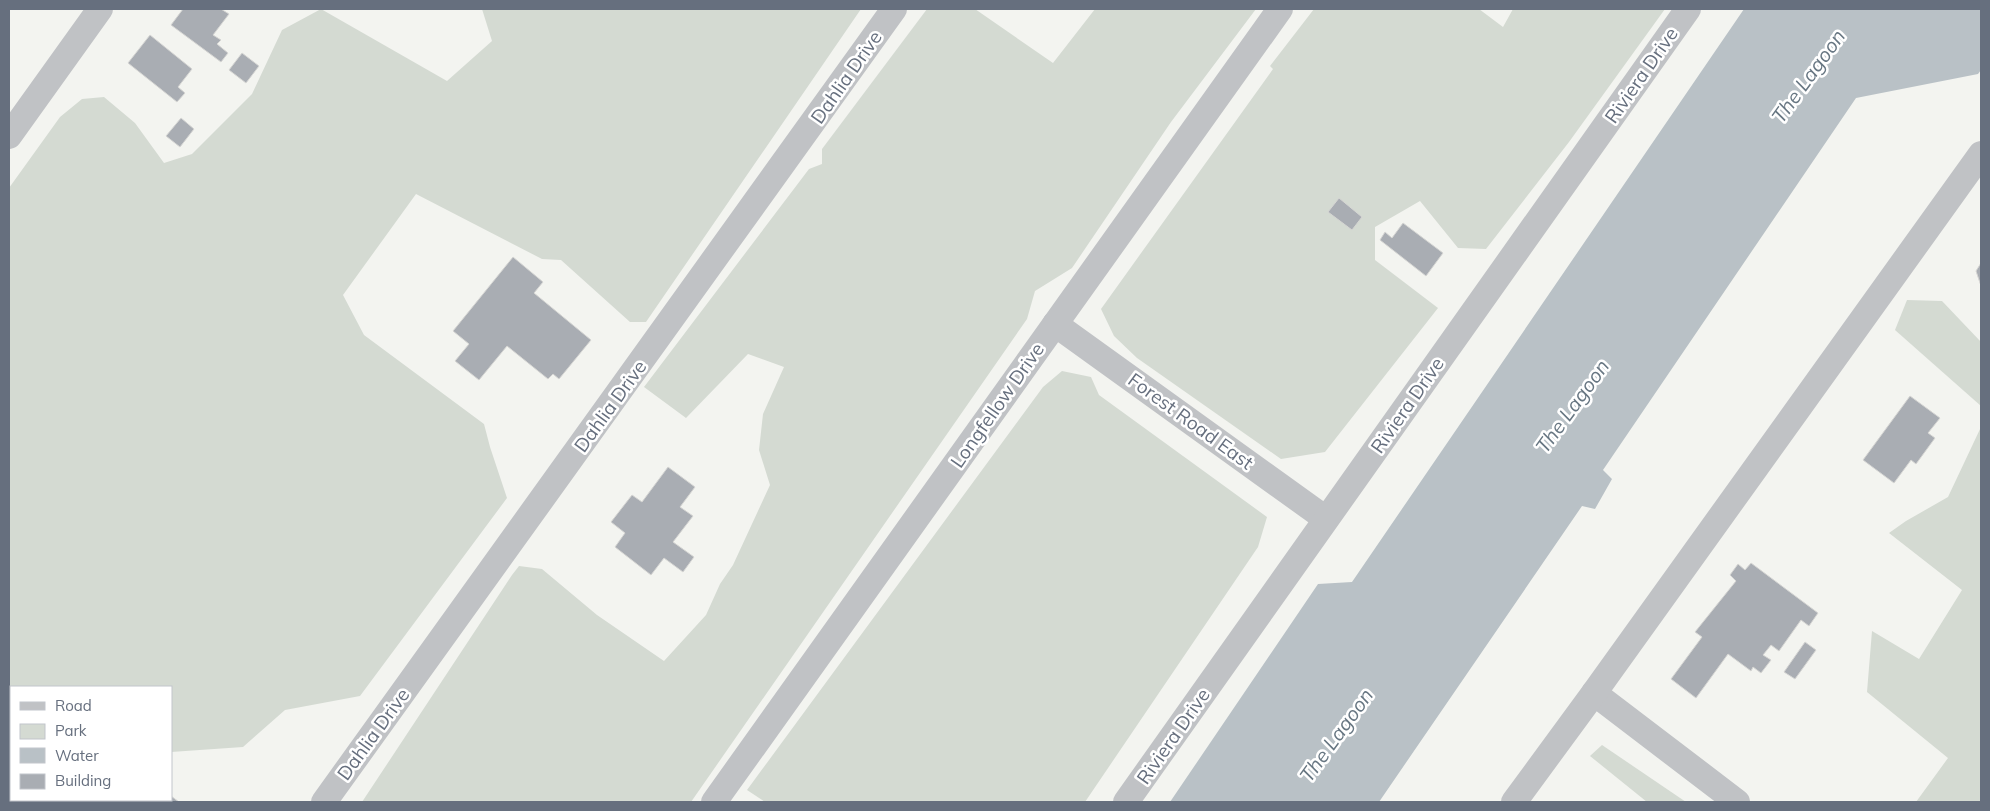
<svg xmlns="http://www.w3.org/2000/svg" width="1990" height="811" viewBox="0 0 1990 811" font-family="Mulish,sans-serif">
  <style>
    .green { fill: #d4dad2 }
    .water { fill: #b9c1c6 }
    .building { fill: #a9adb3; stroke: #d5d5d3 }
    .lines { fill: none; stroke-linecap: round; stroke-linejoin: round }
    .minor { stroke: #c0c2c5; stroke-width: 26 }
    .labels { text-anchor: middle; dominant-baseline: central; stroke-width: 5; stroke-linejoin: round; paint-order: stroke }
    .street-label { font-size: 19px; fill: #666f7e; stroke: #fff }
    .water-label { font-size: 20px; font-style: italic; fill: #677682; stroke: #fff }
  </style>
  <rect width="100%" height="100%" fill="#f3f4f0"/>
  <g class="green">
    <path d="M321,9L447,81L492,41L482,9H861L646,322H630L561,260L542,259L416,194L343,295L364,335L484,424L490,447L507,498L360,696L285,710L243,747L171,752V687H11V800H67L64,802H9V188L60,117L82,99L104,97L135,123L164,163L192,154L252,94L282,30Z"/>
    <path d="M927,9H975L1053,63L1095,9H1256L1171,122L1072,268L1035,291L1027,319L691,802H362L512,575L519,566L542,569L597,615L664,661L706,615L720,584L733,565L770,485L759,450L763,414L784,367L748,354L686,418L644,387L809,169L822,164V149Z"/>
    <path d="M1314,9H1479L1503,27L1513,9H1665L1569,142L1486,249L1458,248L1420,201L1375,227V260L1438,308L1325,452L1281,459L1137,358L1114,336L1101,309L1273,69L1270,66Z"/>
    <path d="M1907,300L1942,301L1981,342V406L1895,330Z"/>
    <path d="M1062,371L1091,377L1099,395L1267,517L1258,547L1085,802H765L747,790L1043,387Z"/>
    <path d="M1981,427V802H1916L1948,758L1867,692L1872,631L1919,659L1962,590L1889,533L1906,521L1948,497Z"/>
    <path d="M1602,745L1686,802H1647L1590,756Z"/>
  </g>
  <path class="water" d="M1744,9H1981V70L1978,74L1856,98L1603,470L1612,479L1595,509L1582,506L1379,802H1170L1318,584L1352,582Z"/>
  <g class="building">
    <path d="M183,9H221L229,14L213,35L221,40L217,44L228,53L221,62L171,25Z"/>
    <path d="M150,35L192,69L178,87L185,93L177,102L128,63Z"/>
    <path d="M242,53L259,66L246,83L229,70Z"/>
    <path d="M181,118L194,129L180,147L166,136Z"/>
    <path d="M1339,198L1362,217L1352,230L1328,212Z"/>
    <path d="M1403,223L1443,253L1426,276L1380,240L1385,232L1392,238Z"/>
    <path d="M513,257L543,282L534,293L591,340L559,379L553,374L548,379L507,346L479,380L455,361L469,344L453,331Z"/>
    <path d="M1981,263V286L1976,271Z"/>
    <path d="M1910,396L1940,418L1928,433L1935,438L1916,464L1911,460L1894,483L1863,460Z"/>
    <path d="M668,467L695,487L680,507L693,516L673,542L694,557L683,572L664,558L651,575L615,547L625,533L611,522L632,495L642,502Z"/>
    <path d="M1751,563L1818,613L1809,626L1801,620L1779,651L1771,645L1763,655L1771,660L1761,673L1753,667L1751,671L1728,654L1696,698L1671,679L1702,637L1695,632L1736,581L1730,575L1738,564L1745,570Z"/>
    <path d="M1805,642L1816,650L1795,679L1784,672Z"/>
    <path d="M171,796L179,802H147L149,800H171Z"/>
  </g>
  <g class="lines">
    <g class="minor">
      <path d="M9,136L100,9"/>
      <path d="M1055,324L1326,519"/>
      <path d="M1594,693L1737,802"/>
      <path d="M324,802L894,9"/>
      <path d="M714,802L1280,9"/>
      <path d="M1126,802L1688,9"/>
      <path d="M1514,802L1594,693L1981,154"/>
    </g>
  </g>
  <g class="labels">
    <g class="street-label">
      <text transform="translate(1641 75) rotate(-55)">Riviera Drive</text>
      <text transform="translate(846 77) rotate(-55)">Dahlia Drive</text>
      <text transform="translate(997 405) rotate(-55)">Longfellow Drive</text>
      <text transform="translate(1407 405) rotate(-55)">Riviera Drive</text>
      <text transform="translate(610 406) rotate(-54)">Dahlia Drive</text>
      <text transform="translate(1191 421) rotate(36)">Forest Road East</text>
      <text transform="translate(373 734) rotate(-54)">Dahlia Drive</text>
      <text transform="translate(1173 736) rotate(-55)">Riviera Drive</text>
    </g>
    <g class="water-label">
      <text transform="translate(1808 76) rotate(-54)">The Lagoon</text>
      <text transform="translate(1572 406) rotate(-54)">The Lagoon</text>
      <text transform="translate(1336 735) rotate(-54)">The Lagoon</text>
    </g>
  </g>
  <rect width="1990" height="811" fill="none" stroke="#666f7e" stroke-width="20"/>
  <rect x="10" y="686" width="162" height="115" fill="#ffffff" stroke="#c2c5cb"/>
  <rect x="20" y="702" width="25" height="8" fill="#c0c2c5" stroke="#c2c5cb"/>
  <text x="55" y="711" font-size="15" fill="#666f7e">Road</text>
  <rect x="20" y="724" width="25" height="15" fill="#d4dad2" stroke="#c2c5cb"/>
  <text x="55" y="736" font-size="15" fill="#666f7e">Park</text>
  <rect x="20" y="748" width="25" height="15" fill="#b9c1c6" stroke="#c2c5cb"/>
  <text x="55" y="761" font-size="15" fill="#666f7e">Water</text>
  <rect x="20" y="774" width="25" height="15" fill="#a9adb3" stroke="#c2c5cb"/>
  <text x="55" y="786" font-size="15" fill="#666f7e">Building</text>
</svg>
